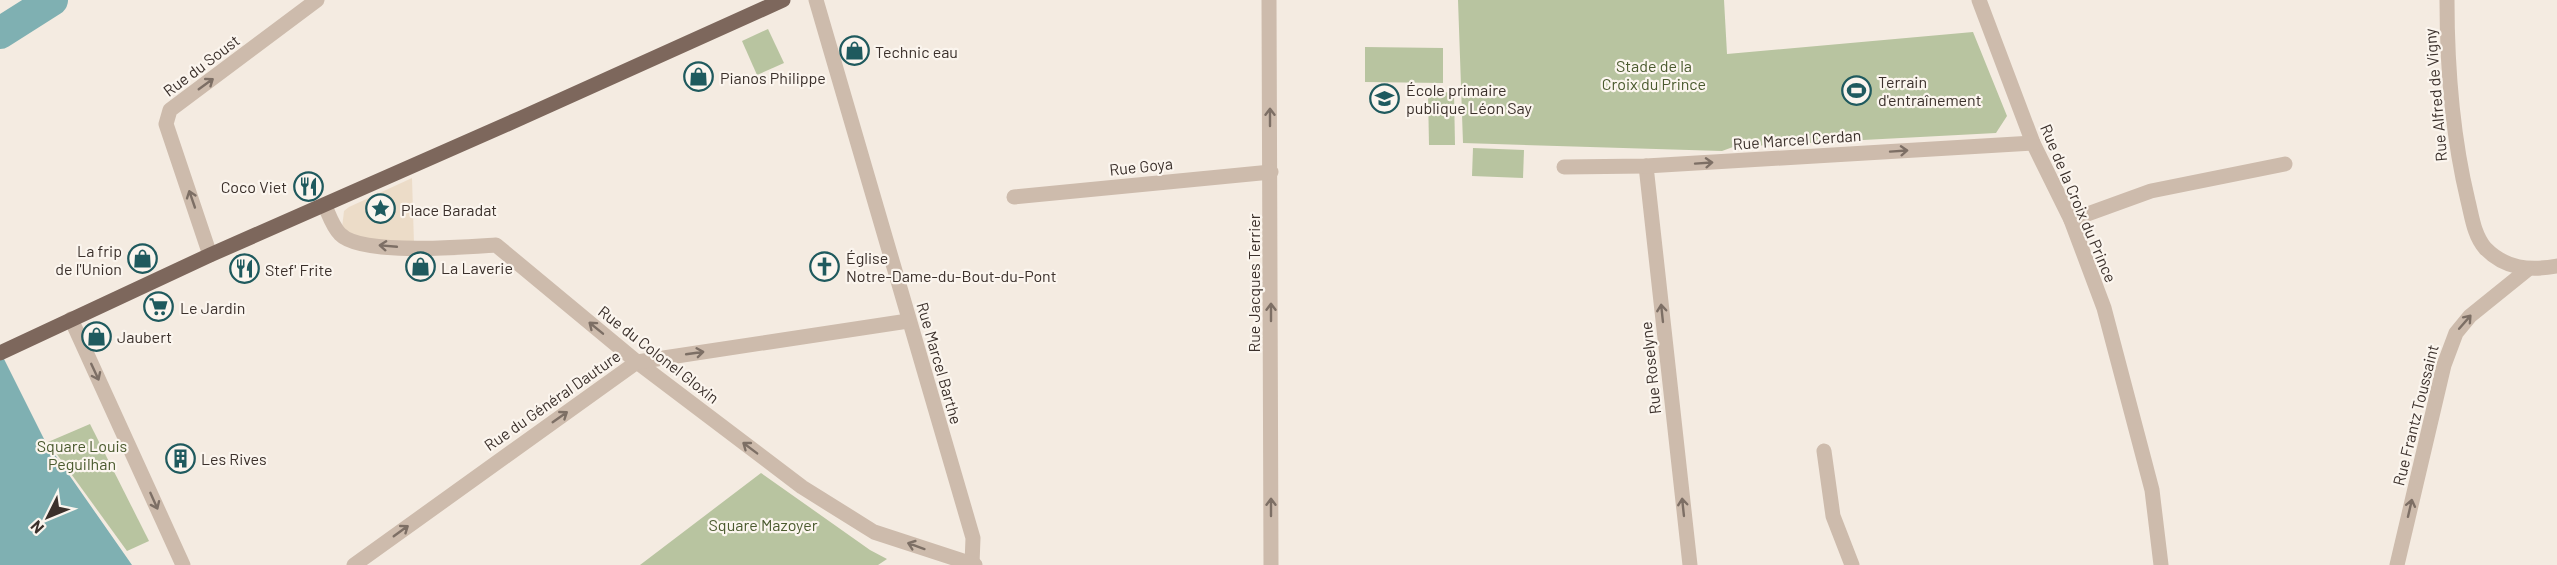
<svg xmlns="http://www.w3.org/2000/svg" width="2557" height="565" viewBox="0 0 2557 565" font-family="Barlow,sans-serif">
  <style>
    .green { fill: #b8c4a0 }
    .plaza { fill: #ecdcc8 }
    .water { fill: #7fb0b2 }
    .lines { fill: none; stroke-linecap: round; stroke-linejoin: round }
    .river { stroke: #7fb0b2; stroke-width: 32 }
    .minor { stroke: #cdbbac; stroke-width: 15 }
    .major { stroke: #7d675c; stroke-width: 15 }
    .oneway { stroke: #7d6f65 }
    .labels { text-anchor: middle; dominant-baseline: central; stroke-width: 4.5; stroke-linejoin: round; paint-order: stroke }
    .poi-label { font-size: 16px; fill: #3b302b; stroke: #fbf5ee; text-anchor: start }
    .street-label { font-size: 16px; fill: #3b302b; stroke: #fbf5ee }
    .park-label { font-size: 16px; fill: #4a5a2e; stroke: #fbf5ee }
  </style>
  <rect width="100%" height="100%" fill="#f4ebe1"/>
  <g class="green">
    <path d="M1458,0H1724L1727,54L1973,32L2007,116L1996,133L1733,147L1722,151L1463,143Z"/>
    <path d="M768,29L784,63L757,75L742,41Z"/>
    <path d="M1365,47L1443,48V83L1365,82Z"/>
    <path d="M1454,92L1455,145H1429L1428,93Z"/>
    <path d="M1473,148L1524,150L1523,178L1472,176Z"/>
    <path d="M90,424L149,541L127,551L48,442Z"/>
    <path d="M761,473L870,550L887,559L878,565H640Z"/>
  </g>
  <path class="plaza" d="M412,178L414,244L358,239L342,228L344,211L349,207Z"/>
  <path class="water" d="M0,351L44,439L132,565H0Z"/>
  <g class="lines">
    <path class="river" d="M0,33L52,0"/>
    <g class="minor">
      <path d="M816,0L973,538L972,564"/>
      <path d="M1269,0L1271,565"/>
      <path d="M1979,0L2033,143L2071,220L2104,308L2152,490L2161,565"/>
      <path d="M2447,0C2447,68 2452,135 2468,201C2472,217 2474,235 2485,248C2505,269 2530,271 2557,266"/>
      <path d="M1646,166L1690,565"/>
      <path d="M1564,167L1646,166L2033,143"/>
      <path d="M1014,197L1271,172"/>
      <path d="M325,206C329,215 333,227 340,234C361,256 465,247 496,245L637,362L802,487L874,532L975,565"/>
      <path d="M2071,220L2151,191L2285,164"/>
      <path d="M210,255L166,124L170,110L317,0"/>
      <path d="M71,319L183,565"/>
      <path d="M1824,451L1833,516L1852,565"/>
      <path d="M354,565L637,362L908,321"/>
      <path d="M2397,565L2444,365L2456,333L2470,316L2527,270"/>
    </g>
    <path class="major" d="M0,353L210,255L521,118L783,0"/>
  </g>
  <defs><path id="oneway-shaft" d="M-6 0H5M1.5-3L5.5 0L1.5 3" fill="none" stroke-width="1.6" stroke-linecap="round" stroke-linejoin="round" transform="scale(1.5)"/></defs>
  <g class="oneway">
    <use href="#oneway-shaft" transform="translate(206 84) rotate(-36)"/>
    <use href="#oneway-shaft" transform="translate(1270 117) rotate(-90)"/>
    <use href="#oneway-shaft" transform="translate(1899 151) rotate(-4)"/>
    <use href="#oneway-shaft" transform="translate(1704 163) rotate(-4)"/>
    <use href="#oneway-shaft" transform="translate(192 199) rotate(-109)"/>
    <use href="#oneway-shaft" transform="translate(388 246) rotate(-175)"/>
    <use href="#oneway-shaft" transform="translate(1271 312) rotate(-90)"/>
    <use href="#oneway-shaft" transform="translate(1662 313) rotate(-96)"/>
    <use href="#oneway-shaft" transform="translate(2465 322) rotate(-49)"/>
    <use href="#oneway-shaft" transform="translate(596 328) rotate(-141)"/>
    <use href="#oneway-shaft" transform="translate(695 353) rotate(-8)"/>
    <use href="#oneway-shaft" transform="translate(95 372) rotate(65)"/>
    <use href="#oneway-shaft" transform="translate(560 417) rotate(-35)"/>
    <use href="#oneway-shaft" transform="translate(750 448) rotate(-143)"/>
    <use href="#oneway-shaft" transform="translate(154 501) rotate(66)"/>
    <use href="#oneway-shaft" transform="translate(1271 507) rotate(-90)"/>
    <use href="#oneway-shaft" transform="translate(1683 507) rotate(-96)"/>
    <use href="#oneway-shaft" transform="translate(2410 508) rotate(-77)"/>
    <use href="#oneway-shaft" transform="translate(401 531) rotate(-36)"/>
    <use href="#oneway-shaft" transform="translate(916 546) rotate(-160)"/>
  </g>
  <defs>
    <symbol id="shop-ring" viewBox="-11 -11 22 22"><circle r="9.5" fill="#fbf5ee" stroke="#1f5a5e" stroke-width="1.5"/><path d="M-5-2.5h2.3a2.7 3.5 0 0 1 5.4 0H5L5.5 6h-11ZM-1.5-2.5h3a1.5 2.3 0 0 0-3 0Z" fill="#1f5a5e"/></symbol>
    <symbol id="stadium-ring" viewBox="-11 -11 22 22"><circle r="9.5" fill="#fbf5ee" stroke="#1f5a5e" stroke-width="1.5"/><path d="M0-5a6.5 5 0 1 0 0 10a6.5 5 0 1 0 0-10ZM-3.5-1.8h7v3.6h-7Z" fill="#1f5a5e"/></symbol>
    <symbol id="school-ring" viewBox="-11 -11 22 22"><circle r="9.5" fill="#fbf5ee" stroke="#1f5a5e" stroke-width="1.5"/><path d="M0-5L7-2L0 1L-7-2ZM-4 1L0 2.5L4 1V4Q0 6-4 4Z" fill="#1f5a5e"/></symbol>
    <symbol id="restaurant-ring" viewBox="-11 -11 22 22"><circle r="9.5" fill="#fbf5ee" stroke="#1f5a5e" stroke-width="1.5"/><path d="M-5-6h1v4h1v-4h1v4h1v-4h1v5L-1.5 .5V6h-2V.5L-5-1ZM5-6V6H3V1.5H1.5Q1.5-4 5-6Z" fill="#1f5a5e"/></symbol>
    <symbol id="sight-ring" viewBox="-11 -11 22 22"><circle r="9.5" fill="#fbf5ee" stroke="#1f5a5e" stroke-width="1.5"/><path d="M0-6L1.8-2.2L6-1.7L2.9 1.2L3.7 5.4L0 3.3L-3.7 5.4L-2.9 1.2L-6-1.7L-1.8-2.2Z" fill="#1f5a5e"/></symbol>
    <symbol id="church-ring" viewBox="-11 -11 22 22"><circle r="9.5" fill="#fbf5ee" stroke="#1f5a5e" stroke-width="1.5"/><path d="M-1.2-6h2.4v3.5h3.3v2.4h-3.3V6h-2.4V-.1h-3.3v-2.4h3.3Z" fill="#1f5a5e"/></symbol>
    <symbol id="supermarket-ring" viewBox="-11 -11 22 22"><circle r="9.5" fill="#fbf5ee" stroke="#1f5a5e" stroke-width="1.5"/><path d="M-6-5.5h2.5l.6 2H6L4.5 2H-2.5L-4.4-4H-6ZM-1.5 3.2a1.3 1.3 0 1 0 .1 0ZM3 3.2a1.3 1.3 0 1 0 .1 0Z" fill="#1f5a5e"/></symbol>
    <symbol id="building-ring" viewBox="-11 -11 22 22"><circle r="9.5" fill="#fbf5ee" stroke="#1f5a5e" stroke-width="1.5"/><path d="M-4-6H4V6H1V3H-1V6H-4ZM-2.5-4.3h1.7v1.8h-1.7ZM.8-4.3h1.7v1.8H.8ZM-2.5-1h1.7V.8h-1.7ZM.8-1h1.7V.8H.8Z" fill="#1f5a5e"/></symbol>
  </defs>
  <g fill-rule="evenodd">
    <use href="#shop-ring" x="838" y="34" width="33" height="33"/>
    <use href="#shop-ring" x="682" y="60" width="33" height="33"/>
    <use href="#stadium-ring" x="1840" y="74" width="33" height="33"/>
    <use href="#school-ring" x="1368" y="82" width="33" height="33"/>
    <use href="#restaurant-ring" x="292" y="170" width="33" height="33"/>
    <use href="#sight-ring" x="364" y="192" width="33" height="33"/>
    <use href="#shop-ring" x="126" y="242" width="33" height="33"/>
    <use href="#church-ring" x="808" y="250" width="33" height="33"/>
    <use href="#shop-ring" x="404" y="250" width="33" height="33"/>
    <use href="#restaurant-ring" x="228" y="252" width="33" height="33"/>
    <use href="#supermarket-ring" x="142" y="290" width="33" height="33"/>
    <use href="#shop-ring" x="80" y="320" width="33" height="33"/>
    <use href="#building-ring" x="164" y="442" width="33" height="33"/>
  </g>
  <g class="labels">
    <g class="poi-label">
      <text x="875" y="51">Technic eau</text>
      <text x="720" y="77">Pianos Philippe</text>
      <text x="1878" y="81">Terrain<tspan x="1878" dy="18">d'entraînement</tspan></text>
      <text x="1406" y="89">École primaire<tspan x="1406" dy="18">publique Léon Say</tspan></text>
      <text x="287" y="186" text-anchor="end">Coco Viet</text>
      <text x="401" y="209">Place Baradat</text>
      <text x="122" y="250" text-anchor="end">La frip<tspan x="122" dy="18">de l'Union</tspan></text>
      <text x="846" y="257">Église<tspan x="846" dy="18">Notre-Dame-du-Bout-du-Pont</tspan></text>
      <text x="441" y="267">La Laverie</text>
      <text x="265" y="269">Stef' Frite</text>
      <text x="180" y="307">Le Jardin</text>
      <text x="117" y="336">Jaubert</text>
      <text x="201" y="458">Les Rives</text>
    </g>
    <g class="street-label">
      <text transform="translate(201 65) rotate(-37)">Rue du Soust</text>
      <text transform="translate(2435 95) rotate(-95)">Rue Alfred de Vigny</text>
      <text transform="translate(1797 139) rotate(-4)">Rue Marcel Cerdan</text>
      <text transform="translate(1141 166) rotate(-6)">Rue Goya</text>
      <text transform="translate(2079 203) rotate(67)">Rue de la Croix du Prince</text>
      <text transform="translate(1253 283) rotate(-90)">Rue Jacques Terrier</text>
      <text transform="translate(659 354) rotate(38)">Rue du Colonel Gloxin</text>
      <text transform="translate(940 363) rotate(74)">Rue Marcel Barthe</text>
      <text transform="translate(1650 368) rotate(-96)">Rue Roselyne</text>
      <text transform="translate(552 400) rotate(-35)">Rue du Général Dauture</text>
      <text transform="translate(2415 415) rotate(-76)">Rue Frantz Toussaint</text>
    </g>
    <g class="park-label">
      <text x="1654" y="65">Stade de la<tspan x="1654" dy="18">Croix du Prince</tspan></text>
      <text x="82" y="445">Square Louis<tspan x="82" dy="18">Peguilhan</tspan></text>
      <text x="763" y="524">Square Mazoyer</text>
    </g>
  </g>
  <g transform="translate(48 517) rotate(227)" stroke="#fbf5ee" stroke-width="4.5" paint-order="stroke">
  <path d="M0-4.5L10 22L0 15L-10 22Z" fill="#3b302b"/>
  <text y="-9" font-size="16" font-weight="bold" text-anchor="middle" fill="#3b302b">N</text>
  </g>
</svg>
